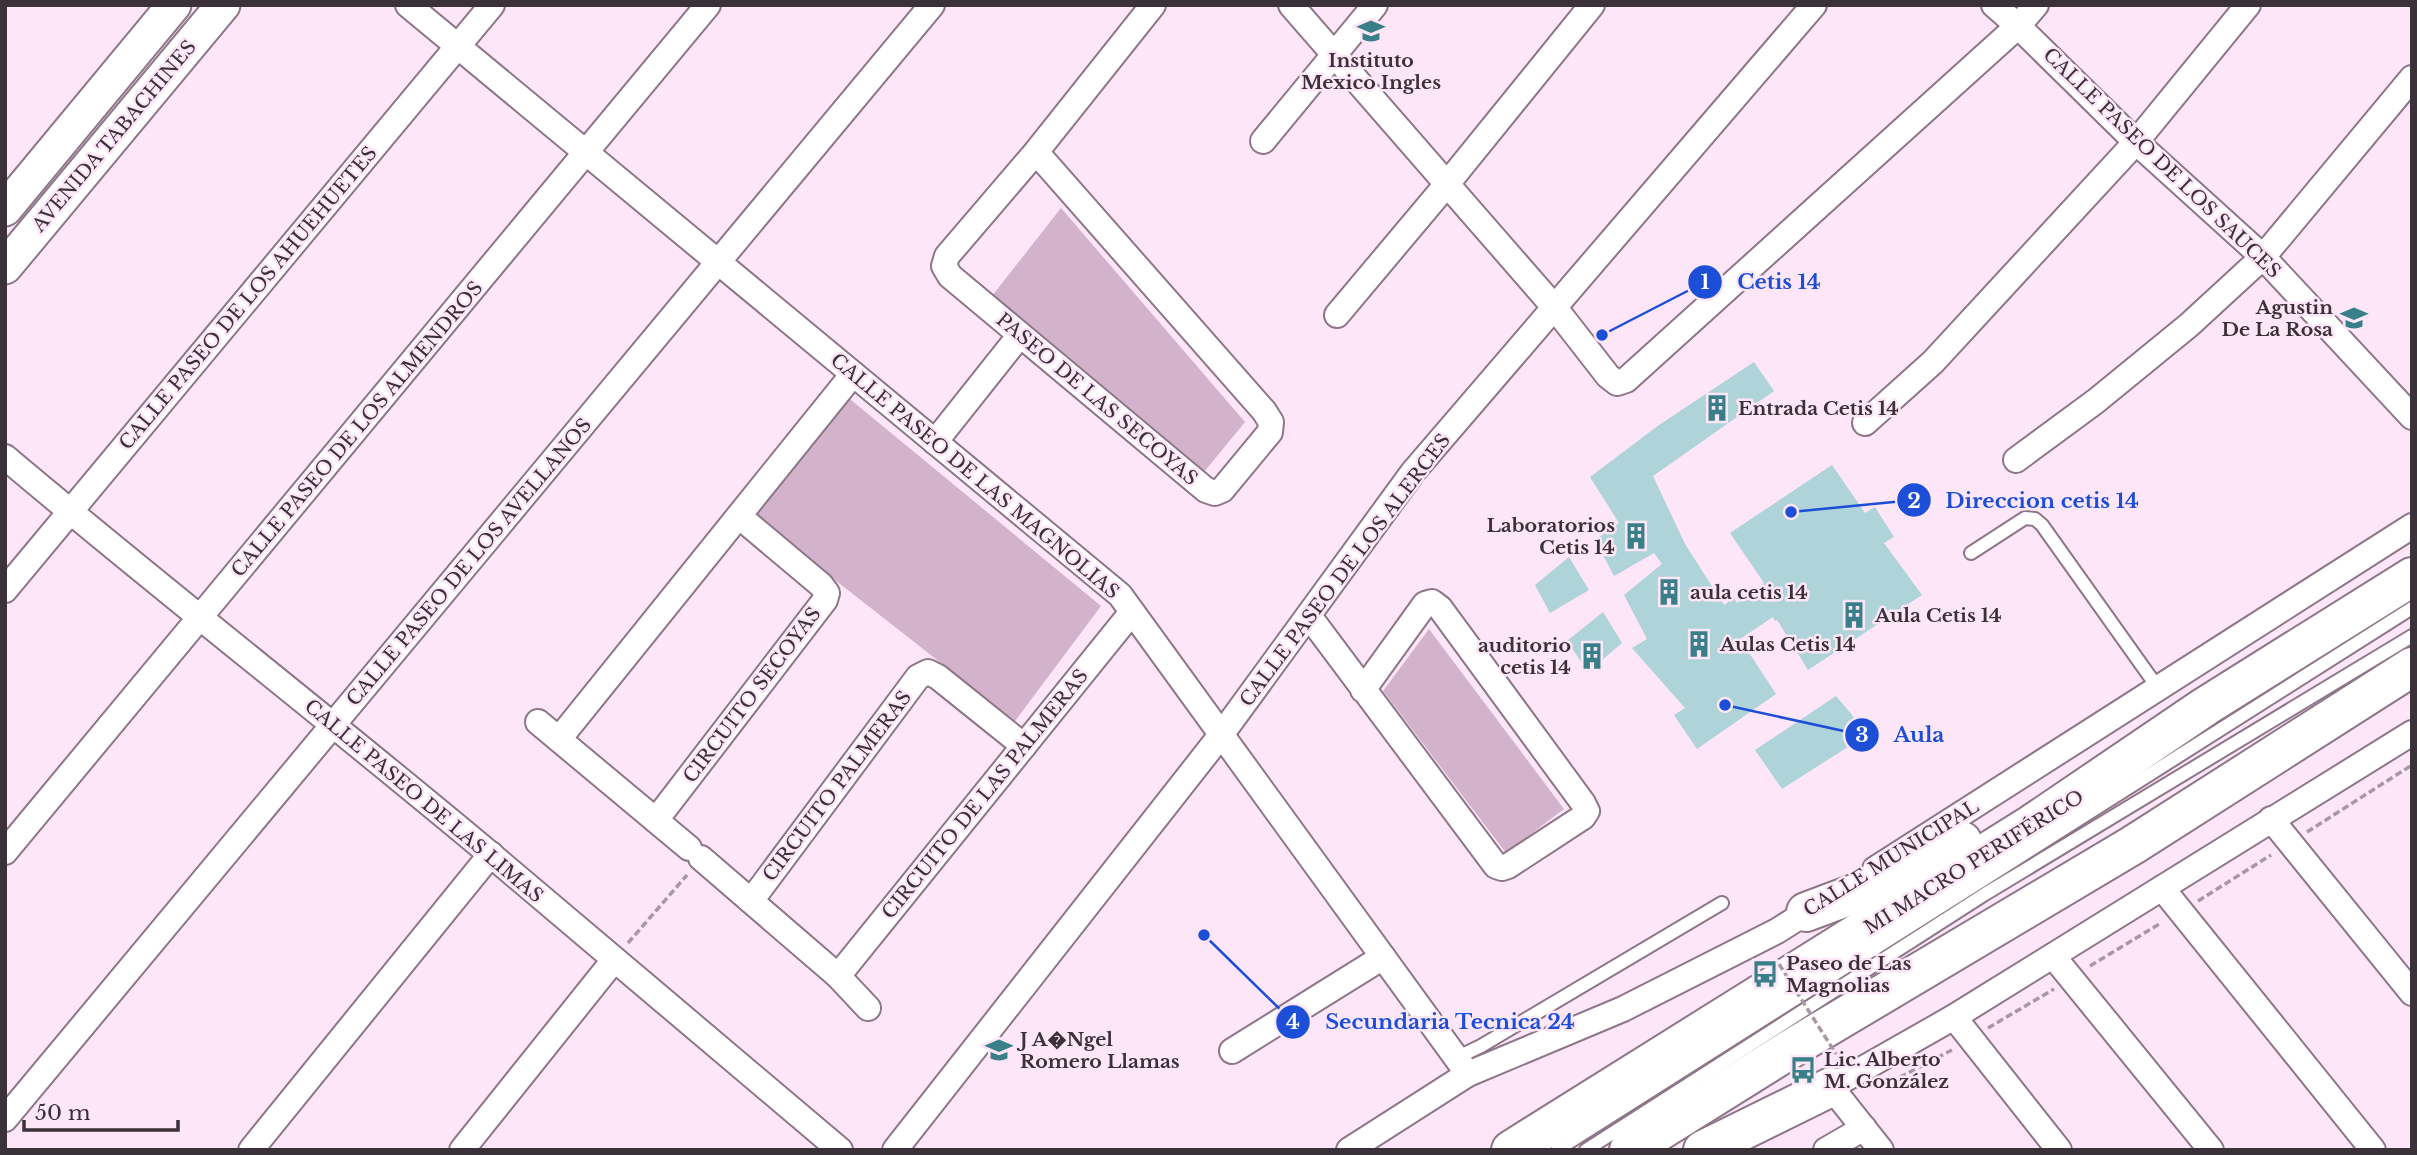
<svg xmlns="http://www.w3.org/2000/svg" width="2417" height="1155" viewBox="0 0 2417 1155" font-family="'Libre Baskerville',serif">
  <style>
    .green { fill: #d2b3cb }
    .building { fill: #aed3d8 }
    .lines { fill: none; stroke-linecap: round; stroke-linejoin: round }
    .lane-casing { stroke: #8e7689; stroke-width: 16 }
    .street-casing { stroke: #8e7689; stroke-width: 28 }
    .secondary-casing { stroke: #8e7689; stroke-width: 37 }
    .highway-casing { stroke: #8e7689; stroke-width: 42 }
    .path { stroke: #a897a4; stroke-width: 3.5; stroke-dasharray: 7 3.5; stroke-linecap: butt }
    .lane { stroke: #fff; stroke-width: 12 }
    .street { stroke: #fff; stroke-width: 24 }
    .secondary { stroke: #fff; stroke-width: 33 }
    .highway { stroke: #fff; stroke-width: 38 }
    .path-bridge { stroke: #a897a4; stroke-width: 3.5; stroke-dasharray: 7 3.5; stroke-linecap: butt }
    .labels { text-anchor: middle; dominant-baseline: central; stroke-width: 5; stroke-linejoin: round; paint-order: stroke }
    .poi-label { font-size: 19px; font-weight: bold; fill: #3b3139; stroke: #fce6f7; text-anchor: start }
    .street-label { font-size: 19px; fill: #3b3139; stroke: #fce6f7 }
    .leader { fill: none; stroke: #1d4ed8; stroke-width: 2.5 }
    .callout-dot { fill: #1d4ed8; stroke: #fce6f7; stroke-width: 2.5 }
    .mark-label { font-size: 21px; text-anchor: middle; font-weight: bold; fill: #fff }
    .callout-label { font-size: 21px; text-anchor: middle; font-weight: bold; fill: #1d4ed8; stroke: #fce6f7; stroke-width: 5; stroke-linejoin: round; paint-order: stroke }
  </style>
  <rect width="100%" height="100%" fill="#fce6f7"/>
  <g class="green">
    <path d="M1061,208L1245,422L1204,472L992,296Z"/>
    <path d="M845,395L1101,606L1015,721L751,514Z"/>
    <path d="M1429,629L1564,809L1506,853L1383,691Z"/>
  </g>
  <g class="building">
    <path d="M1754,362L1774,391L1653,476L1685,544L1724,605L1734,598L1737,603L1764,583L1730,533L1832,465L1865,513L1875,507L1894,537L1884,543L1922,595L1808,670L1777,620L1775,621L1773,617L1740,639L1776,694L1697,749L1674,715L1685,708L1632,648L1647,639L1624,595L1662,564L1654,553L1614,576L1595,540L1619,523L1590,477L1659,425Z"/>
    <path d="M1569,557L1589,590L1550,613L1535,585Z"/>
    <path d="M1603,612L1622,643L1588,672L1567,641Z"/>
    <path d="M1836,696L1868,734L1782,789L1755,750Z"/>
  </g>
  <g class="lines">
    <defs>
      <g id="lane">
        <path d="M1971,553L2025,518L2035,519L2042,525L2158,688"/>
        <path d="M1456,1058L1481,1046L1722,903"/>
        <path d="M1557,1150L2412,608"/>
        <path d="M1586,1150L1985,894L2412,636"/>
      </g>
      <g id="street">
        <path d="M408,5L1120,595L1468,1074"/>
        <path d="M1291,5L1555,308L1608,376L1617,383L1626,380L2018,26L2036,5"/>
        <path d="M1994,5L2018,26L2136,142L2263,257L2412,417"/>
        <path d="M1263,141L1375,5"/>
        <path d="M1036,152L1264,411L1271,422L1270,432L1222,490L1215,493L1206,490L950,276L944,266L947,256L1036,152L1153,5"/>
        <path d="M1337,315L1447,184L1592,5"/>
        <path d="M1865,423L1933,362L2136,142L2248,5"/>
        <path d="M935,442L1020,335"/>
        <path d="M5,457C165,592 330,720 490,854C607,952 723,1052 840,1150"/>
        <path d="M2016,460L2096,401L2189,325L2263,257L2412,78"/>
        <path d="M5,590L492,5"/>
        <path d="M1309,616L1496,866L1502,868L1508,866L1583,817L1587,811L1583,803L1440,608L1432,602L1425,604L1363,690"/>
        <path d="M538,722L689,848"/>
        <path d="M559,739L853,374"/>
        <path d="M2271,819L2412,993"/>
        <path d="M656,820L825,600L827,593L821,585L740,517"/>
        <path d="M5,852L708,5"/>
        <path d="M701,858L838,976L868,1008"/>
        <path d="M1875,869L2412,526"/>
        <path d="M2162,888L2373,1150"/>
        <path d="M751,901L918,677L928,672L938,677L1024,746"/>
        <path d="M2053,956L2211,1150"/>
        <path d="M838,976L1132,612"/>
        <path d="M1954,1017L2059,1150"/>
        <path d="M1232,1051L1383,957"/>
        <path d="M5,1119L932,5"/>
        <path d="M251,1150L491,854"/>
        <path d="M462,1150L614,960"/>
        <path d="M895,1150L1221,735L1413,472L1814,5"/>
        <path d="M1349,1150L1468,1074L1623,1009L1777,931L1818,905"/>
        <path d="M1826,1150L1864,1128"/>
        <path d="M1881,1150L1831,1087L1954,1017L2412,733"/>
      </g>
      <g id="secondary">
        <path d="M5,209L174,5"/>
        <path d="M5,267L223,5"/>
      </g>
      <g id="highway">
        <path d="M1806,912L1886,882L1962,841"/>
        <path d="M1511,1150L2032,824L2206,706L2412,577"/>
        <path d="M1629,1150L1797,1045L2133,845L2412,667"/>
        <path d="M1703,1150L1831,1087"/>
      </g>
    </defs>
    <use href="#lane" class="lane-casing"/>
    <use href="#street" class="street-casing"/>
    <use href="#secondary" class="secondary-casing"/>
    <use href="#highway" class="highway-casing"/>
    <g class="path">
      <path d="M2307,832L2412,765"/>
      <path d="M2198,901L2271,855"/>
      <path d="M628,943L687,875"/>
      <path d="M2090,966L2161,923"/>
      <path d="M1988,1028L2054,989"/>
      <path d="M1881,1087L1952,1050"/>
    </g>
    <use href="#lane" class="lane"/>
    <use href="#street" class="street"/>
    <use href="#secondary" class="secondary"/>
    <use href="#highway" class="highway"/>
    <path class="path-bridge" d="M1779,964L1836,1054"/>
  </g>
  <defs>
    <symbol id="school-bare" viewBox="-9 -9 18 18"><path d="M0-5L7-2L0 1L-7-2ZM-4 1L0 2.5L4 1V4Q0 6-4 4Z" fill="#387f89" stroke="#fce6f7" stroke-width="2.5" paint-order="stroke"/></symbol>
    <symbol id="building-bare" viewBox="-9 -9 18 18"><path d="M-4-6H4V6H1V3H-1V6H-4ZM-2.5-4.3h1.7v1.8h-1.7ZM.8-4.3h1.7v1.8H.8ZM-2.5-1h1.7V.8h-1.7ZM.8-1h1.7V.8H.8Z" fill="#387f89" stroke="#fce6f7" stroke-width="2.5" paint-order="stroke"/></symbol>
    <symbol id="bus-bare" viewBox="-9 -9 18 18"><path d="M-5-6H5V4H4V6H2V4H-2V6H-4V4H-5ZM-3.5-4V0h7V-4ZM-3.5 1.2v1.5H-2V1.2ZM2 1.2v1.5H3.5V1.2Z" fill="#387f89" stroke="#fce6f7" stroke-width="2.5" paint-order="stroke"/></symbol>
  </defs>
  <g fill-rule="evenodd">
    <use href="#school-bare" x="1352" y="12" width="38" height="38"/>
    <use href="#school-bare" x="2335" y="299" width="38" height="38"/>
    <use href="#building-bare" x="1698" y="389" width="38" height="38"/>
    <use href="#building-bare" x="1617" y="517" width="38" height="38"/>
    <use href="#building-bare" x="1650" y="573" width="38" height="38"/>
    <use href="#building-bare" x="1835" y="596" width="38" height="38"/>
    <use href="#building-bare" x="1680" y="625" width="38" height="38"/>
    <use href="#building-bare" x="1573" y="637" width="38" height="38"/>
    <use href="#bus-bare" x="1746" y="955" width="38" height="38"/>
    <use href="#school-bare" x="980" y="1031" width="38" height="38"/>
    <use href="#bus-bare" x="1784" y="1051" width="38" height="38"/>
  </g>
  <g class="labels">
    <g class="poi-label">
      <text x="1371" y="60" text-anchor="middle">Instituto<tspan x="1371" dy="22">Mexico Ingles</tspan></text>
      <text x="2333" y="307" text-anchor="end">Agustin<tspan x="2333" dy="22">De La Rosa</tspan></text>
      <text x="1738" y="408">Entrada Cetis 14</text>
      <text x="1615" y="525" text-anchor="end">Laboratorios<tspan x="1615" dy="22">Cetis 14</tspan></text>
      <text x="1690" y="592">aula cetis 14</text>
      <text x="1875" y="615">Aula Cetis 14</text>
      <text x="1720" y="644">Aulas Cetis 14</text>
      <text x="1571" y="645" text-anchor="end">auditorio<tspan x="1571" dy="22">cetis 14</tspan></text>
      <text x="1786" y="963">Paseo de Las<tspan x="1786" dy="22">Magnolias</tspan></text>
      <text x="1020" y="1039">J A�Ngel<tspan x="1020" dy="22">Romero Llamas</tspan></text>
      <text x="1824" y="1059">Lic. Alberto<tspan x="1824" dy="22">M. González</tspan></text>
    </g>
    <g class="street-label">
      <text transform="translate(114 136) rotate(-50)">AVENIDA TABACHINES</text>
      <text transform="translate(2162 163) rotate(44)">CALLE PASEO DE LOS SAUCES</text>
      <text transform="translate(248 298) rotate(-50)">CALLE PASEO DE LOS AHUEHUETES</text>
      <text transform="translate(1097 399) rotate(40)">PASEO DE LAS SECOYAS</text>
      <text transform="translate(357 429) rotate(-50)">CALLE PASEO DE LOS ALMENDROS</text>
      <text transform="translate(975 476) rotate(40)">CALLE PASEO DE LAS MAGNOLIAS</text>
      <text transform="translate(469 562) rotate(-50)">CALLE PASEO DE LOS AVELLANOS</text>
      <text transform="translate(1345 570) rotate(-53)">CALLE PASEO DE LOS ALERCES</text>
      <text transform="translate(752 695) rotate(-53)">CIRCUITO SECOYAS</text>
      <text transform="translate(837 786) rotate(-53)">CIRCUITO PALMERAS</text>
      <text transform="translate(985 794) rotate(-51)">CIRCUITO DE LAS PALMERAS</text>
      <text transform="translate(424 801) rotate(40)">CALLE PASEO DE LAS LIMAS</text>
      <text transform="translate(1891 858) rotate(-32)">CALLE MUNICIPAL</text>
      <text transform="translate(1974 862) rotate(-32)">MI MACRO PERIFÉRICO</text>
    </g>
  </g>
  <path class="leader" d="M1602 335L1705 282M1791 512L1914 500M1725 705L1862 735M1204 935L1293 1022"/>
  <g class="callout-dot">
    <circle cx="1602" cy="335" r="7"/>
    <circle cx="1791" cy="512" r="7"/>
    <circle cx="1725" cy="705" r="7"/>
    <circle cx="1204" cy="935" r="7"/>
    <circle cx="1705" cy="282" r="18"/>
    <circle cx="1914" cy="500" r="18"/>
    <circle cx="1862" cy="735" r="18"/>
    <circle cx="1293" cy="1022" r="18"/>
  </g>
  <g class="mark-label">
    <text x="1705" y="289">1</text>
    <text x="1914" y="508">2</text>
    <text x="1862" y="742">3</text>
    <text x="1293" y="1029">4</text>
  </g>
  <g class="callout-label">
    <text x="1779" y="289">Cetis 14</text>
    <text x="2042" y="508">Direccion cetis 14</text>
    <text x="1919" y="742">Aula</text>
    <text x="1450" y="1029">Secundaria Tecnica 24</text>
  </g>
  <rect width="2417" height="1155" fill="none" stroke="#3b3139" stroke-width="14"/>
  <path d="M24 1120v10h154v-10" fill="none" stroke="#3b3139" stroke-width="3.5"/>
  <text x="35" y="1120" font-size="21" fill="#3b3139" stroke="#fce6f7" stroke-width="5" paint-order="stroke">50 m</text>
</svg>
